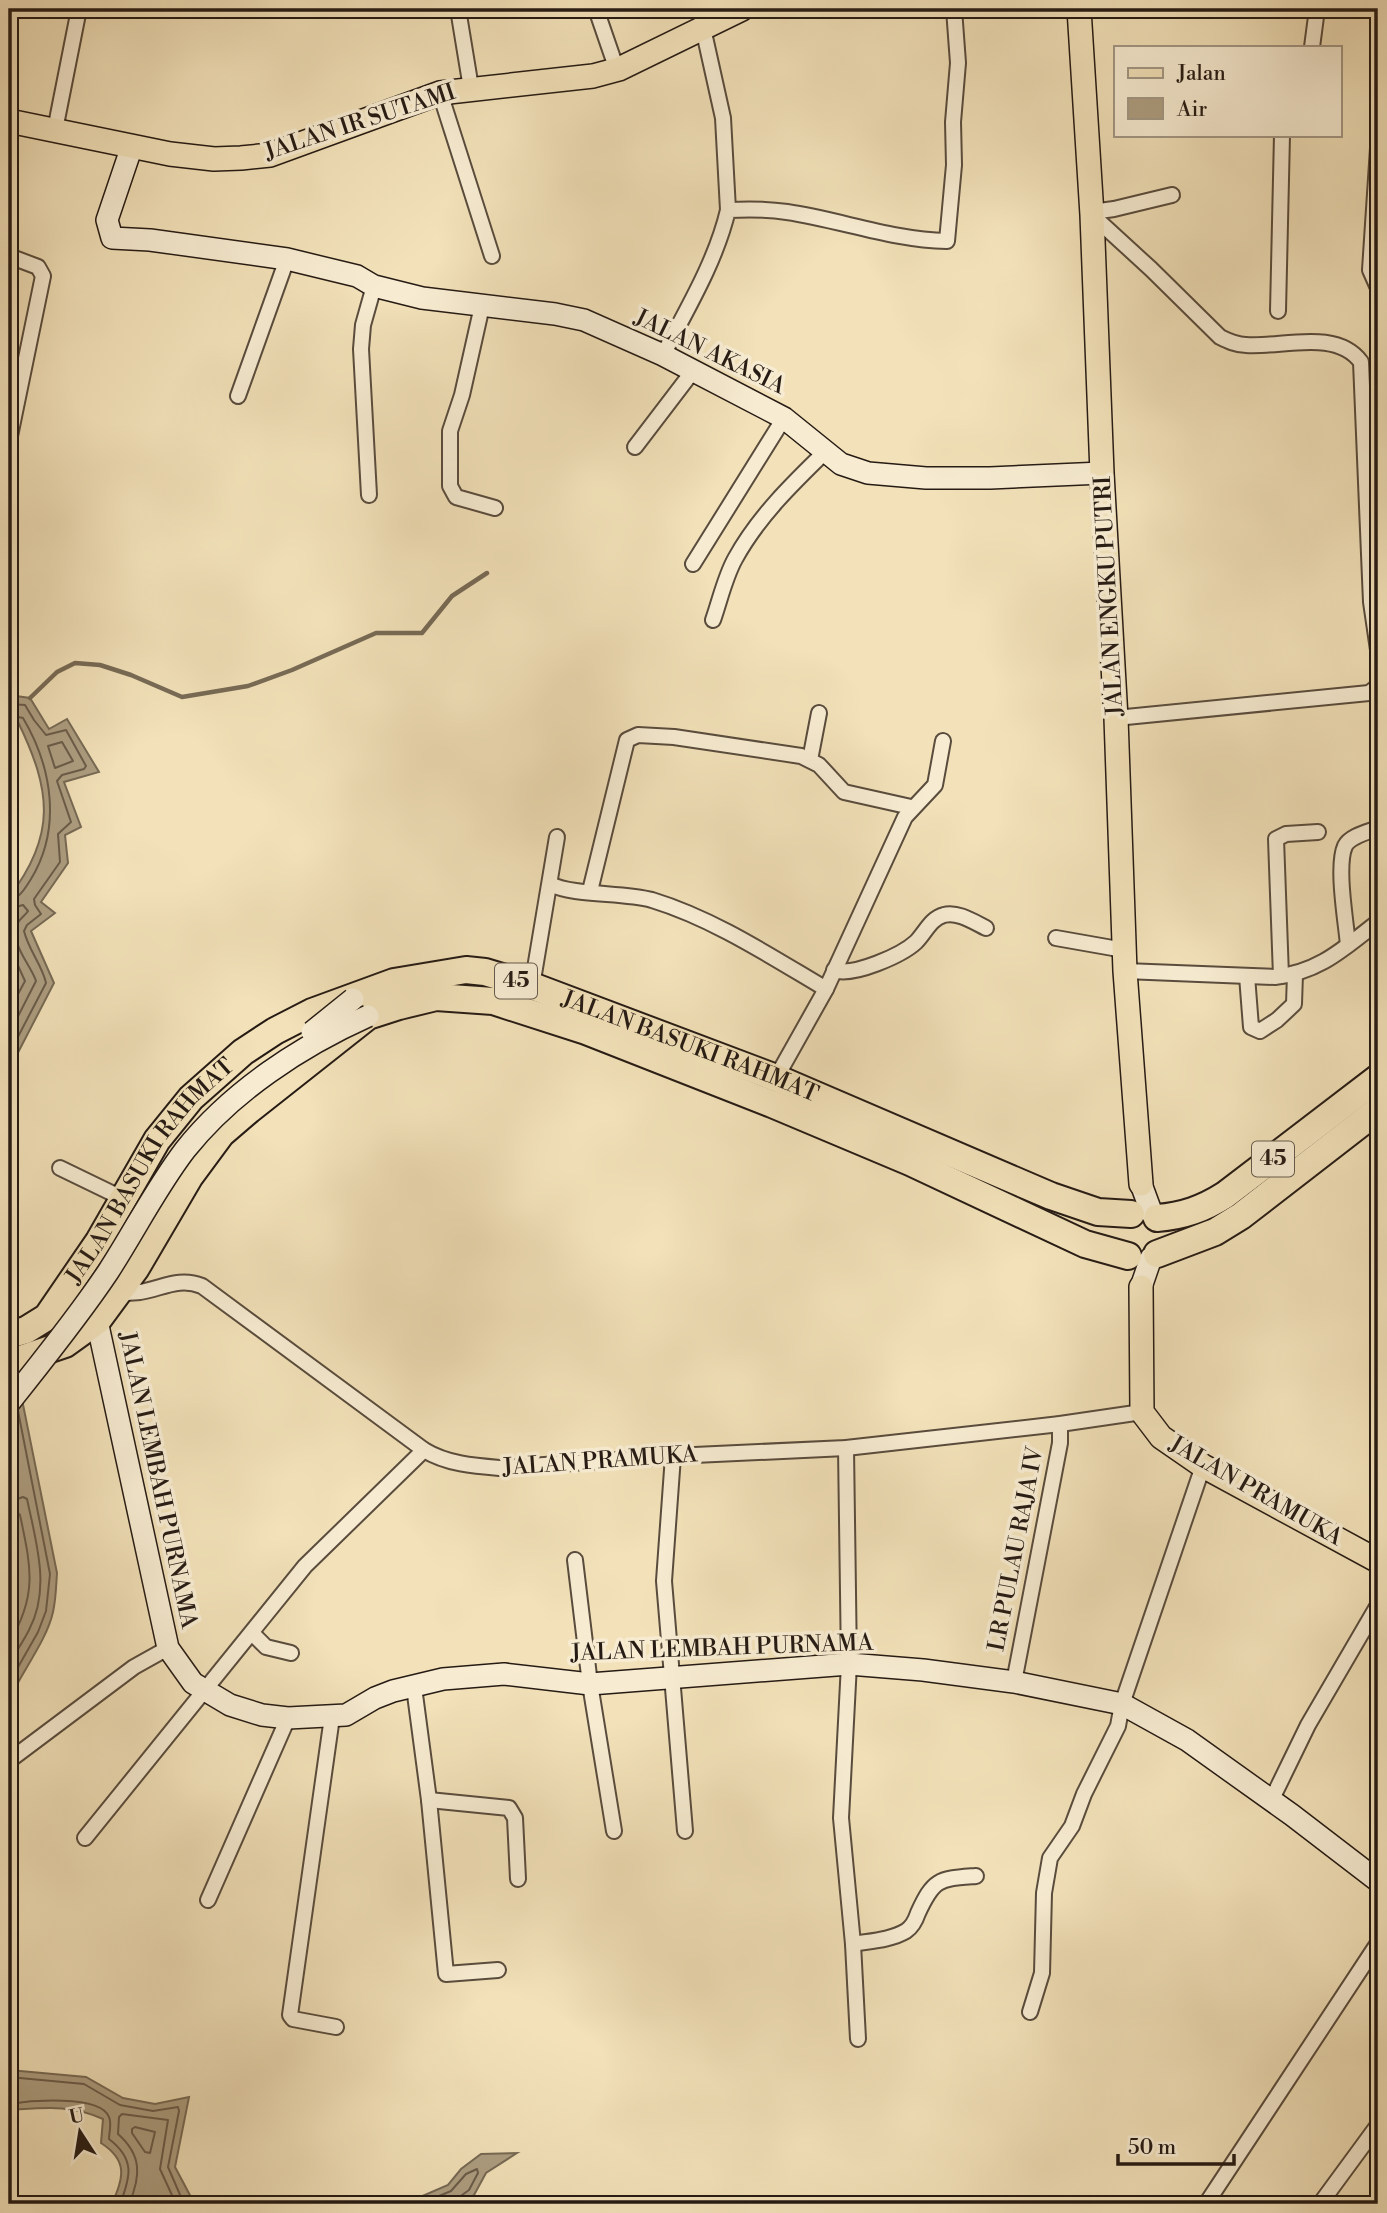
<svg xmlns="http://www.w3.org/2000/svg" width="1387" height="2213" viewBox="0 0 1387 2213" font-family="'Libre Bodoni',serif">
  <style>
    .water { fill: #ad9e81; stroke: #776a55; stroke-width: 2 }
    .lines { fill: none; stroke-linecap: round; stroke-linejoin: round }
    .shore { stroke: #6a5c4a; stroke-width: 2 }
    .stream { stroke: #776a55; stroke-width: 4.5 }
    .street-casing { stroke: #594c3d; stroke-width: 18 }
    .secondary-casing { stroke: #261b14; stroke-width: 24 }
    .primary-casing { stroke: #261b14; stroke-width: 26 }
    .highway-casing { stroke: #261b14; stroke-width: 30 }
    .street { stroke: #f7ecd2; stroke-width: 14 }
    .secondary { stroke: #f7ecd2; stroke-width: 21 }
    .primary { stroke: #f2e1b9; stroke-width: 23 }
    .highway { stroke: #f2e1b9; stroke-width: 26 }
    .secondary-bridge-casing { stroke: #261b14; stroke-width: 24; stroke-linecap: butt }
    .secondary-bridge { stroke: #f7ecd2; stroke-width: 21 }
    .labels { text-anchor: middle; dominant-baseline: central; stroke-width: 7; stroke-linejoin: round; paint-order: stroke }
    .shield { fill: #f7ecd2; stroke: #655a4d; stroke-width: 2 }
    .shield-label { font-size: 21px; font-weight: bold; fill: #261b14 }
    .street-label { font-size: 23px; fill: #261b14; stroke: #f7ecd2 }
  </style>
  <rect width="100%" height="100%" fill="#f2e1b9"/>
  <filter id="stains"><feTurbulence type="fractalNoise" baseFrequency=".00286" numOctaves="4"/><feColorMatrix values="0 0 0 0 .2 0 0 0 0 .09 0 0 0 0 .02 0 0 0 .5 -.17"/></filter>
  <radialGradient id="worn" r=".72"><stop offset=".6" stop-color="#630" stop-opacity="0"/><stop offset="1" stop-color="#630" stop-opacity=".3"/></radialGradient>
  <g class="water">
    <path d="M16,696L30,698L49,729L67,719L99,772L64,782L81,827L65,835L68,863L41,902L55,913L31,931L54,983L9,1070V897C57,835 51,790 18,722H9V697Z"/>
    <path d="M9,1335L57,1573C56,1586 56,1599 53,1612C47,1640 21,1673 9,1700V1490L12,1485L9,1457Z"/>
    <path d="M9,2070L86,2077L123,2098L155,2104L189,2097L175,2167L192,2199L191,2204H112C123,2178 129,2161 101,2143L103,2119C71,2104 43,2108 9,2110Z"/>
    <path d="M517,2153L486,2173L474,2195L460,2204H404L448,2185L461,2169L481,2154Z"/>
  </g>
  <g class="lines">
    <g class="shore">
      <path d="M9,704L25,705L34,720L46,735L66,730L86,766L84,769L62,775L57,781L71,822L58,834L60,862L34,899L35,905L41,914L27,925L24,931C29,951 42,965 46,983L9,1054"/>
      <path d="M9,715L23,718C52,767 62,828 31,879C26,887 19,899 9,901"/>
      <path d="M62,742L73,761L55,768L48,746Z"/>
      <path d="M9,909L23,905L28,911C25,916 20,918 18,923C8,942 31,965 36,981L9,1034"/>
      <path d="M9,946L25,981L9,1011"/>
      <path d="M9,1502L23,1497L27,1499C36,1542 51,1589 29,1630C23,1642 16,1652 9,1663"/>
      <path d="M9,1513L17,1512L20,1515C31,1567 38,1595 9,1643"/>
      <path d="M9,1683L38,1632L46,1611L50,1574L18,1411"/>
      <path d="M9,2077L84,2084L120,2105L153,2111L178,2107L179,2111L168,2167L184,2204"/>
      <path d="M9,2104C28,2101 100,2094 109,2117C112,2123 109,2133 109,2139C135,2159 131,2176 120,2204"/>
      <path d="M135,2127L155,2132L150,2153L145,2152L132,2133V2129Z"/>
      <path d="M129,2204C141,2176 142,2155 118,2134L119,2117L122,2114L168,2120L160,2169L176,2204"/>
      <path d="M420,2204L451,2191L466,2174L477,2169L478,2173L469,2190L458,2198L457,2204"/>
    </g>
    <path class="stream" d="M30,698L57,672L75,663L100,665L131,675L182,697L248,686L292,670L376,633H422L452,596L487,573"/>
    <defs>
      <g id="street">
        <path d="M458,9L471,88"/>
        <path d="M596,9L617,70"/>
        <path d="M703,28L723,118L728,210"/>
        <path d="M1312,47L1317,9"/>
        <path d="M440,93L492,256"/>
        <path d="M55,130L79,9"/>
        <path d="M1378,148L1370,270L1378,288"/>
        <path d="M1092,212L1114,209L1172,195"/>
        <path d="M1092,215L1151,269L1220,337C1228,341 1236,345 1246,345C1280,348 1336,328 1361,362L1371,602L1378,650"/>
        <path d="M9,256L38,267L43,276L9,441"/>
        <path d="M482,306L462,395L450,431V486L456,497L495,508"/>
        <path d="M1278,311L1282,135"/>
        <path d="M663,355C687,309 716,261 728,210C747,209 768,209 787,212C841,220 892,240 947,241L954,165L953,122L958,63L954,9"/>
        <path d="M238,396L287,259"/>
        <path d="M635,447L693,371"/>
        <path d="M369,495L361,349L363,325L374,286"/>
        <path d="M693,564L784,418"/>
        <path d="M713,620C720,600 725,577 735,559C758,517 792,484 826,451"/>
        <path d="M1116,718L1369,693L1378,686"/>
        <path d="M810,760L819,713"/>
        <path d="M550,884C574,896 622,892 652,900C714,919 770,956 826,989"/>
        <path d="M590,891L627,740L638,735L674,737L801,756L819,765L844,792L911,807"/>
        <path d="M1056,938L1124,950"/>
        <path d="M1348,945C1346,922 1336,866 1345,846C1350,836 1368,832 1378,828"/>
        <path d="M834,970C853,977 902,955 916,942C925,933 931,918 944,915C957,911 974,922 986,928"/>
        <path d="M1125,971L1275,977C1320,972 1344,948 1378,922"/>
        <path d="M1247,976L1251,1027L1260,1031L1277,1020L1294,1004L1295,974"/>
        <path d="M1281,976L1276,839L1286,834L1318,832"/>
        <path d="M532,986L557,837"/>
        <path d="M776,1078L826,989L905,817L935,785L943,741"/>
        <path d="M60,1168L124,1199"/>
        <path d="M118,1296C126,1292 131,1293 140,1292C163,1288 179,1277 202,1286L424,1450C447,1464 474,1466 500,1468L673,1456L846,1448L1060,1424L1142,1412"/>
        <path d="M846,1448L849,1664L841,1818L853,1944L858,2039"/>
        <path d="M673,1456L664,1581L685,1831"/>
        <path d="M575,1560L590,1684L614,1831"/>
        <path d="M252,1633L266,1647L291,1653"/>
        <path d="M1014,1682L1060,1443V1424"/>
        <path d="M414,1687L429,1800L446,1974L498,1970"/>
        <path d="M332,1717L290,2015L293,2019L336,2027"/>
        <path d="M10,1760L134,1667L168,1648"/>
        <path d="M429,1800L509,1808L515,1818L518,1879"/>
        <path d="M1271,1801L1308,1725L1378,1605"/>
        <path d="M85,1838L305,1566L424,1450"/>
        <path d="M208,1900L288,1718"/>
        <path d="M853,1944C870,1941 891,1940 906,1931C912,1927 916,1919 918,1913C934,1878 939,1879 976,1876"/>
        <path d="M1030,2012L1042,1973L1044,1893L1050,1858L1072,1826L1084,1794L1118,1726L1122,1704L1203,1466"/>
        <path d="M1206,2204L1378,1943"/>
        <path d="M1320,2204L1378,2125"/>
      </g>
      <g id="secondary">
        <path d="M132,146L107,220L112,238L150,240L287,259L357,276L374,286L422,298L555,314L584,320L663,355L784,418L841,464L868,473L926,478H990L1102,473"/>
        <path d="M1141,1184L1152,1214"/>
        <path d="M1141,1287L1151,1258"/>
        <path d="M97,1321L168,1648L193,1683L230,1705L262,1715L288,1718L346,1715L375,1698L393,1691L443,1679L504,1674L590,1684L849,1664L923,1670L1014,1682L1122,1704L1187,1740L1292,1815L1378,1881"/>
      </g>
      <g id="primary">
        <path d="M1079,9L1092,215L1102,473L1116,718L1125,971L1141,1184"/>
        <path d="M9,121L170,154L214,159L241,158L270,155L440,93L593,76L619,69L742,9"/>
        <path d="M1141,1287L1142,1412L1161,1437L1203,1466L1378,1561"/>
      </g>
      <g id="highway">
        <path d="M1157,1218C1183,1216 1203,1209 1225,1195L1378,1078"/>
        <path d="M1157,1254L1215,1232L1241,1216L1378,1110"/>
        <path id="s1" d="M9,1335L26,1330L47,1317L99,1241L157,1140L191,1098L243,1052L275,1031L312,1012L394,982L466,970L485,972L532,986L776,1078L1051,1196L1098,1212L1131,1214"/>
        <path d="M9,1363L65,1344L97,1321L136,1268L190,1176L221,1134L249,1110L368,1016L399,1006L436,997L493,1001L586,1031L772,1104L910,1162L1085,1244L1128,1256"/>
      </g>
    </defs>
    <use href="#street" class="street-casing"/>
    <use href="#secondary" class="secondary-casing"/>
    <use href="#primary" class="primary-casing"/>
    <use href="#highway" class="highway-casing"/>
    <use href="#street" class="street"/>
    <use href="#secondary" class="secondary"/>
    <use href="#primary" class="primary"/>
    <use href="#highway" class="highway"/>
    <defs>
      <g id="secondary-bridge">
        <path d="M312,1032L353,999"/>
        <path d="M9,1403C43,1360 78,1317 108,1272C134,1232 156,1188 185,1150C232,1091 301,1046 368,1016"/>
      </g>
    </defs>
    <use href="#secondary-bridge" class="secondary-bridge-casing"/>
    <use href="#secondary-bridge" class="secondary-bridge"/>
  </g>
  <g class="labels">
    <g class="shield">
      <rect x="495" y="963.5" width="42" height="35" rx="5"/>
      <rect x="1252" y="1141.5" width="42" height="35" rx="5"/>
    </g>
    <g class="shield-label">
      <text x="516" y="981">45</text>
      <text x="1273" y="1159">45</text>
    </g>
    <g class="street-label">
      <text transform="translate(360 122) rotate(-18)">JALAN IR SUTAMI</text>
      <text transform="translate(710 352) rotate(26)">JALAN AKASIA</text>
      <text transform="translate(1109 596) rotate(-93)">JALAN ENGKU PUTRI</text>
      <text stroke="none"><textPath href="#s1" startOffset="852">JALAN BASUKI RAHMAT</textPath></text>
      <text stroke="none"><textPath href="#s1" startOffset="222">JALAN BASUKI RAHMAT</textPath></text>
      <text transform="translate(600 1461) rotate(-4)">JALAN PRAMUKA</text>
      <text transform="translate(158 1480) rotate(78)">JALAN LEMBAH PURNAMA</text>
      <text transform="translate(1256 1491) rotate(30)">JALAN PRAMUKA</text>
      <text transform="translate(1016 1549) rotate(-79)">LR PULAU RAJA IV</text>
      <text transform="translate(722 1648) rotate(-2)">JALAN LEMBAH PURNAMA</text>
    </g>
  </g>
  <rect width="1387" height="2213" fill="none" stroke="#f2e1b9" stroke-width="35"/>
  <rect x="10" y="10" width="1366" height="2192" fill="none" stroke="#261b14" stroke-width="3.5"/>
  <rect x="18" y="18" width="1352" height="2178" fill="none" stroke="#261b14" stroke-width="2"/>
  <rect x="1114" y="46" width="228" height="91" fill="#f7ecd2" stroke="#a39886" stroke-width="2"/>
  <rect x="1128" y="68" width="35" height="10" fill="#f2e1b9" stroke="#a39886" stroke-width="2"/>
  <text x="1177" y="80" font-size="21" fill="#261b14">Jalan</text>
  <rect x="1128" y="98" width="35" height="21" fill="#ad9e81" stroke="#a39886" stroke-width="2"/>
  <text x="1177" y="116" font-size="21" fill="#261b14">Air</text>
  <g transform="translate(80 2132) rotate(348)" stroke="#f7ecd2" stroke-width="5" paint-order="stroke">
  <path d="M0-5L12 26L0 18L-12 26Z" fill="#261b14"/>
  <text y="-10" font-size="19" font-weight="bold" text-anchor="middle" fill="#261b14">U</text>
  </g>
  <path d="M1118 2154v10h116v-10" fill="none" stroke="#261b14" stroke-width="3.5"/>
  <text x="1128" y="2154" font-size="21" fill="#261b14" stroke="#f7ecd2" stroke-width="5" paint-order="stroke">50 m</text>
  <rect width="100%" height="100%" filter="url(#stains)"/>
  <rect width="100%" height="100%" fill="url(#worn)"/>
</svg>
